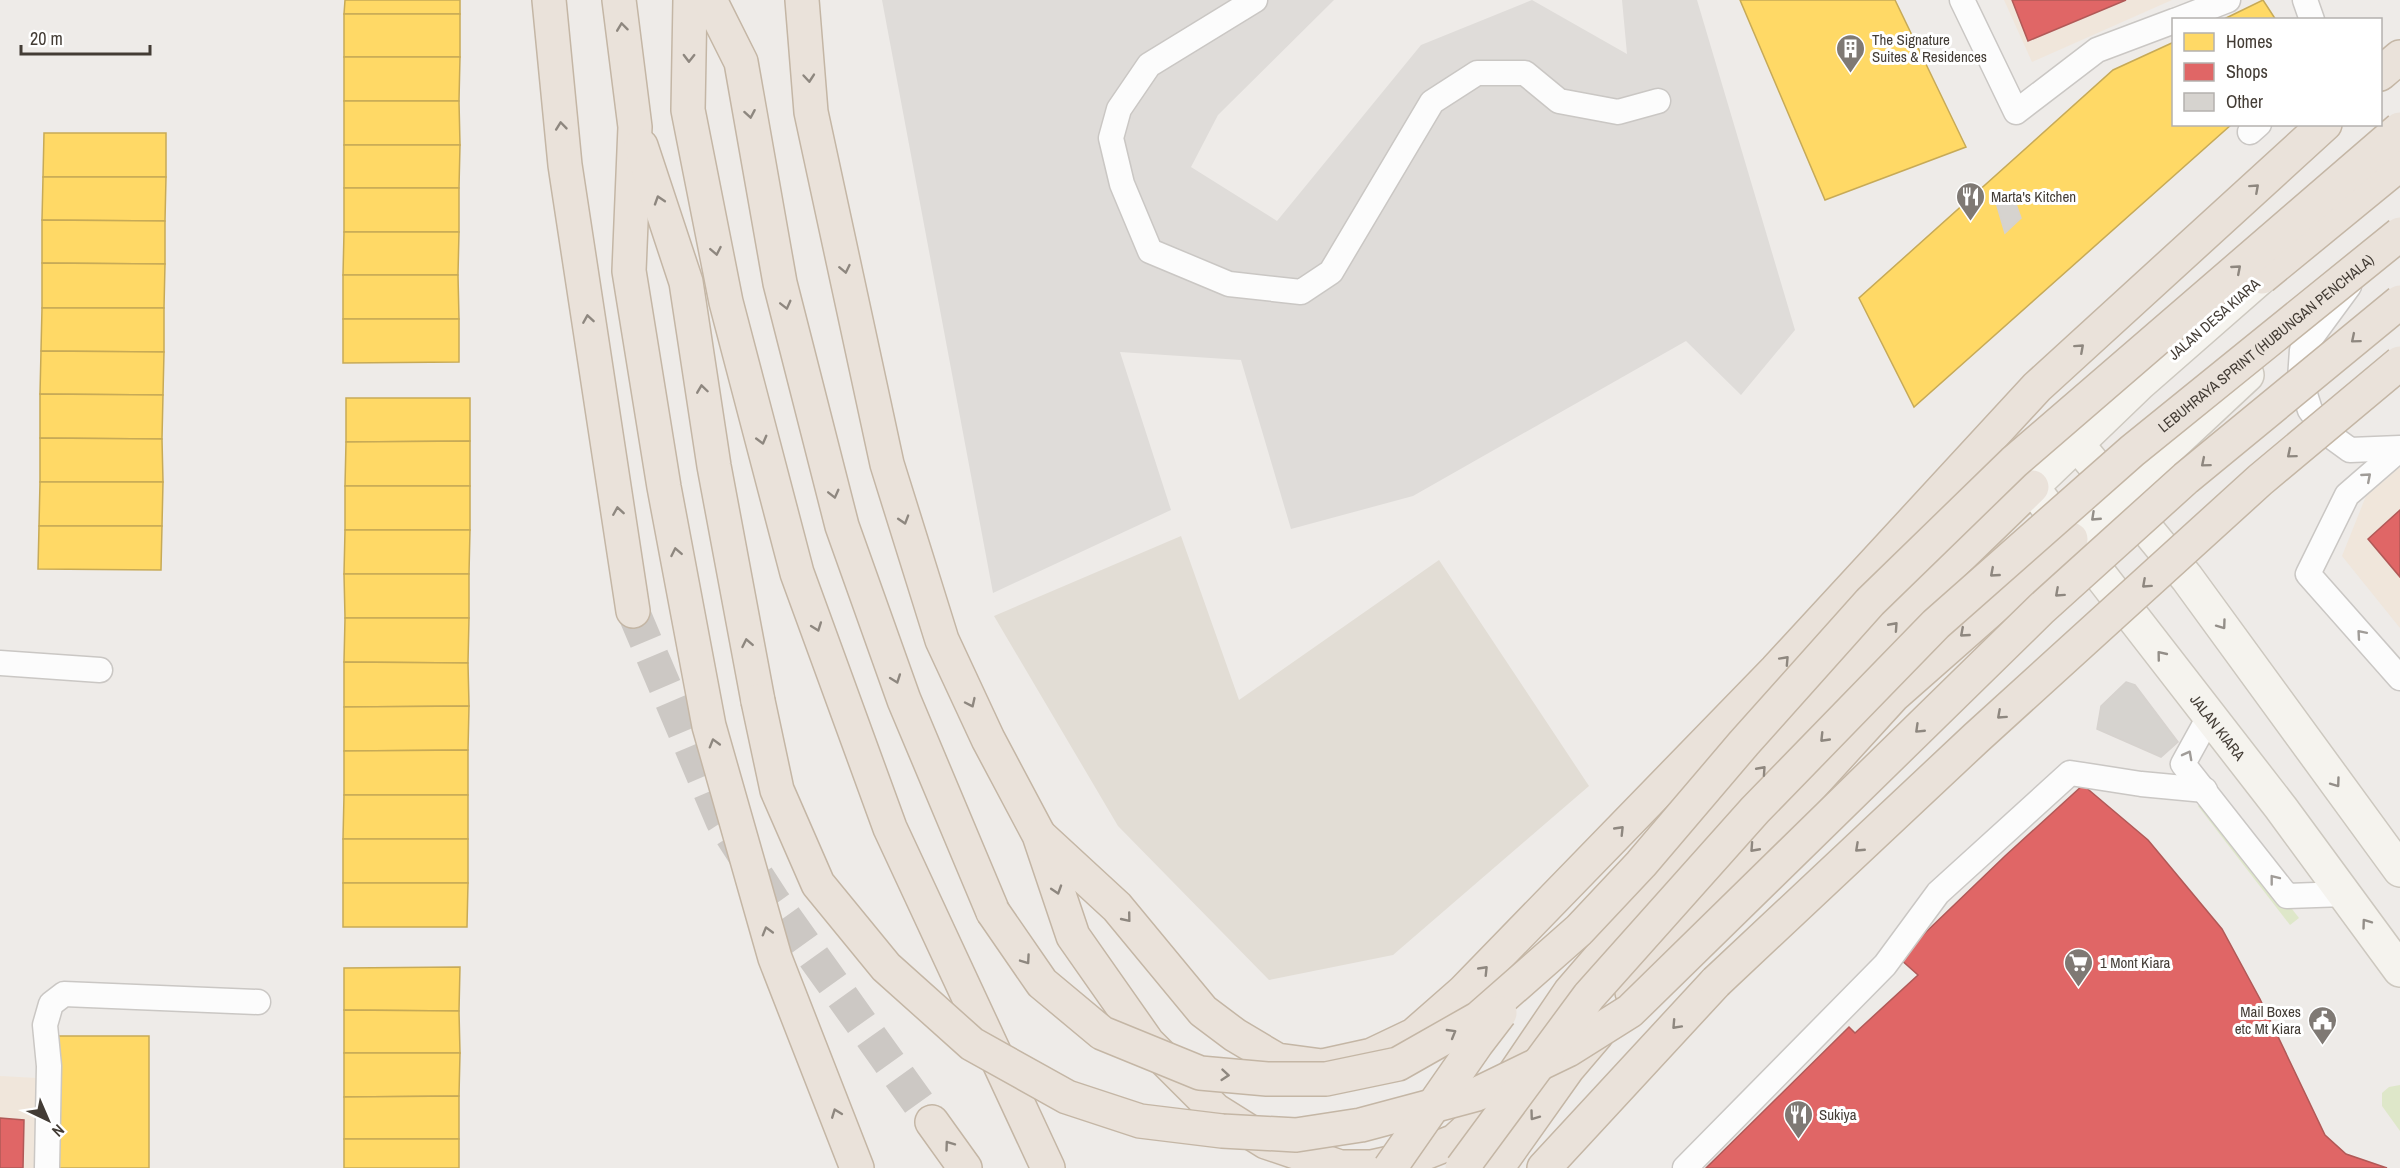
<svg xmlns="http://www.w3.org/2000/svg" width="2400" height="1168" viewBox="0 0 2400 1168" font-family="'Archivo Narrow',sans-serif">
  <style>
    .residential { fill: #e2ddd5 }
    .commercial { fill: #f0e6db }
    .green { fill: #dee7c9 }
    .parking { fill: #dfdcd9 }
    .homes { fill: #ffd966; stroke: #c7aa57; stroke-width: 1.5 }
    .shops { fill: #e06666; stroke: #b15957; stroke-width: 1.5 }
    .building { fill: #d6d3cf; stroke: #d6d2ce; stroke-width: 1.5 }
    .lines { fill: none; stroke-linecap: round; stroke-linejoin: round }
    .motorway-tunnel { stroke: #ccc8c4; stroke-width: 33; stroke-dasharray: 33 16; stroke-linecap: butt }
    .service-casing { stroke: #cac7c4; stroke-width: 27 }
    .secondary-casing { stroke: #cdc8bf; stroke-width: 36 }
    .motorway-casing { stroke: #c4b6a5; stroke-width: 36 }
    .service { stroke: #fcfcfc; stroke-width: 24 }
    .secondary { stroke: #f5f3ee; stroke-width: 33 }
    .motorway { stroke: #eae2da; stroke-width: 33 }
    .motorway-bridge-casing { stroke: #c4b6a5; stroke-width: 36; stroke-linecap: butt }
    .motorway-bridge { stroke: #eae2da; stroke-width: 33 }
    .oneway { stroke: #8e877f }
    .oneway2 { stroke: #a09c98 }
    .oneway3 { stroke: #938e88 }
    .labels { text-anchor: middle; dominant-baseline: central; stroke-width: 6; stroke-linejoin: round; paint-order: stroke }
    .poi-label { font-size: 15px; fill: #433c35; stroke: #fff; text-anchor: start }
    .street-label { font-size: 15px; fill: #433c35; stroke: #fff }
  </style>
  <rect width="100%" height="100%" fill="#eeebe8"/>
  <path class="residential" d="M1181,536L1239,700L1439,560L1589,786L1393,955L1269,980L1118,826L994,616Z"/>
  <g class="commercial">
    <path d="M2004,0H2172L2032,62Z"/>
    <path d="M2400,467V628L2342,556L2366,496Z"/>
    <path d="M0,1076L37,1078L35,1168H0Z"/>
  </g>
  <g class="green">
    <path d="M2207,800L2299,918L2290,925L2198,806Z"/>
    <path d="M2400,1085V1131L2382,1106V1093L2389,1087Z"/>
  </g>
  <path class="parking" d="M882,0H1334L1218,115L1191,167L1277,221L1421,45L1532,0L1627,54L1622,0H1697L1795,330L1741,395L1686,341L1413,496L1291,529L1241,360L1120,352L1171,510L993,593Z"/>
  <g class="homes">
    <path d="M345,0H460V14H344Z"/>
    <path d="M1740,0H1895L1966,147L1825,200Z"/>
    <path d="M2263,0L2276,20H2222Z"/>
    <rect x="344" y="14" width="116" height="43"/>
    <path d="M2174,42V124H2232L1914,407L1859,298L2113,70Z"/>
    <path d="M344,57H460L459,101H344Z"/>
    <path d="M344,101H459L460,145H344Z"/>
    <path d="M44,133H166V177H43Z"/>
    <path d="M344,145H460L459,188H344Z"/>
    <path d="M43,177H166L165,221L42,220Z"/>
    <rect x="344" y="188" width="115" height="44"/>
    <path d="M42,220L165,221V264L42,263Z"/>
    <path d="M344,232H459L458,275H343Z"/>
    <path d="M42,263L165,264L164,308H42Z"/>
    <path d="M343,275H458L459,319H343Z"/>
    <path d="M42,308H164V352L41,351Z"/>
    <path d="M343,319H459V362L343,363Z"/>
    <path d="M41,351L164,352L163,395L40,394Z"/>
    <path d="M40,394L163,395L162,439L40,438Z"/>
    <path d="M346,398H470V441L346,442Z"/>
    <path d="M40,438L162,439L163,482H40Z"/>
    <path d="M470,441V486H345L346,442Z"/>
    <path d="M40,482H163L162,526H39Z"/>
    <rect x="345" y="486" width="125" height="44"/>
    <path d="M39,526H162L161,570L38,569Z"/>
    <path d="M345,530H470L469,574H344Z"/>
    <path d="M344,574H469V618H345Z"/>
    <path d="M345,618H469L468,663L344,662Z"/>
    <path d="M344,662L468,663L469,706L344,707Z"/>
    <path d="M469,706L468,750L344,751V707Z"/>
    <path d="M468,750V795H344V751Z"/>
    <path d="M344,795H468V839H343Z"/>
    <rect x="343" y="839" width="125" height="44"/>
    <path d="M343,883H468L467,927H343Z"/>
    <path d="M460,967L459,1011L344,1010V968Z"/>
    <path d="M344,1010L459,1011L460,1053H344Z"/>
    <path d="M57,1036H149V1168H56Z"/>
    <path d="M344,1053H460L459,1096L344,1097Z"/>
    <path d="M459,1096V1139H344V1097Z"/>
    <rect x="344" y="1139" width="115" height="29"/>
  </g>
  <g class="shops">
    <path d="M2012,0H2126L2028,41Z"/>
    <path d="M2400,510V577L2368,539Z"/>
    <path d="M2083,785L2148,840L2222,929L2260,999L2325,1135L2346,1154L2387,1168H1706L1849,1027L1855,1033L1918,975L1899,958L2005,856Z"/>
    <path d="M0,1118L24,1120L23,1168H0Z"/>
  </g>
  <g class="building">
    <path d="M2012,193L2021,218L2005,233L1995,199Z"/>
    <path d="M2126,682L2135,685L2178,742L2161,757L2097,729L2101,706Z"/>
  </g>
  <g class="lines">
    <path class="motorway-tunnel" d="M633,611L722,821L773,900L932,1122"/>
    <defs>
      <g id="service">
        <path d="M1255,0L1149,65L1119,109L1111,138L1122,184L1150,251L1229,284L1301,292L1331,272L1432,102L1477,73H1525L1559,101L1618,112L1658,101"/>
        <path d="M1962,0L2016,112L2097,50L2174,21"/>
        <path d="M2305,0L2312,20"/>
        <path d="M2177,20L2228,0"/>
        <path d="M2250,132L2259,124"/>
        <path d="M2349,286L2302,350L2300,379L2310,410L2328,434L2350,450L2400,448"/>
        <path d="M2400,449L2347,495L2308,574L2400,678"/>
        <path d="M0,663L100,670"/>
        <path d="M2210,715L2183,764L2287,896L2345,894"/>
        <path d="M47,1168L49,1066L45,1025L51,1004L64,994L258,1002"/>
        <path d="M1685,1168L1885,965L1938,893L2070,773L2141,784L2205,790"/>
      </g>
      <g id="secondary">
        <path id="s1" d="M2284,257L2139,384L2032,487L2281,808L2400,970"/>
        <path d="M2077,444L2187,578L2400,870"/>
        <path d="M2071,539L2247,375"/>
      </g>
      <g id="motorway">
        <path d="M549,0L565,165L633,611"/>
        <path d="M619,0L635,127L629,271L664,487L709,726L775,958L857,1168"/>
        <path d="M690,0L688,110L726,302L797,573L890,828L1048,1168"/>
        <path d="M710,0L741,62L780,283L842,526L904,700L993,912"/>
        <path d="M802,0L811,112L887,464L942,640L988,739L1039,835L1073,936L1148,1043L1215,1110L1266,1142L1340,1167H1371L1412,1158L1455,1141L1492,1107L1570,992L1754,779L1935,581L2032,487"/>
        <path d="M2380,74L2400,57"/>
        <path d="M641,146L686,282L714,466L758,701"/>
        <path d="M1040,836L1117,907L1203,1011L1235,1035L1277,1060L1322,1066L1372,1055L1414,1035L1463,992L1776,670L2037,387L2325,124"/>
        <path d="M1632,992L1747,856L1893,696L2071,539"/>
        <path d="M932,1122L965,1168"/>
        <path d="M1497,1168L1568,1068L1597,1034"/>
        <path d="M1544,1168L1716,982"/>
      </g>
    </defs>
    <use href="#service" class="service-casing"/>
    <use href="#secondary" class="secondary-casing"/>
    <use href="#motorway" class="motorway-casing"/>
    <use href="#service" class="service"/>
    <use href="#secondary" class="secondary"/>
    <use href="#motorway" class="motorway"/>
    <defs>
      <g id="motorway-bridge">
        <path d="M2262,277L2400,164"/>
        <path d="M758,701L777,790L818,884L886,967L972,1044L1067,1097L1140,1121L1222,1131L1296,1135L1361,1125L1477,1094L1568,1050L1630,1011L2041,609L2186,478L2400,302"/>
        <path d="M993,912L1042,983L1102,1033L1200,1073L1267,1079H1326L1398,1064L1479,1018L1579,930L1641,864L1744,743L1870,602L2014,462L2400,129"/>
        <path d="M1716,982L1976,738L2260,480L2400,363"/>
        <path d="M1390,1168L1477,1043L1500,1013"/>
        <path id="s2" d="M1462,1168L1589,996L1755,810L1936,624L2132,451L2400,234"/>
      </g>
    </defs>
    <use href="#motorway-bridge" class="motorway-bridge-casing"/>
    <use href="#motorway-bridge" class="motorway-bridge"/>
  </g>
  <defs><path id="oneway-chevron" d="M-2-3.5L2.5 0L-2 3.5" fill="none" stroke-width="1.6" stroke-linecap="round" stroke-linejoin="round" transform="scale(1.5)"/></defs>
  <g class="oneway">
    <use href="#oneway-chevron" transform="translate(622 27) rotate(-97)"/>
    <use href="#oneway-chevron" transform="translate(689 58) rotate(91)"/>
    <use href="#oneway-chevron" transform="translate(809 78) rotate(85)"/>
    <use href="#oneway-chevron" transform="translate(750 114) rotate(80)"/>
    <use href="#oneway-chevron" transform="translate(561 126) rotate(-96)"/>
    <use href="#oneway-chevron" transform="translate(2255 188) rotate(-42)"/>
    <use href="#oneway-chevron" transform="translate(659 200) rotate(-108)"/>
    <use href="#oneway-chevron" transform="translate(716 251) rotate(79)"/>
    <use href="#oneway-chevron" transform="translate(845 269) rotate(78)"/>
    <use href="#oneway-chevron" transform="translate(2237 269) rotate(-41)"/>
    <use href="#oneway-chevron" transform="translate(786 305) rotate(76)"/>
    <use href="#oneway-chevron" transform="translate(588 319) rotate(-99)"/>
    <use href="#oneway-chevron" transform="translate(2355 339) rotate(140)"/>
    <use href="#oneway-chevron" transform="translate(2080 348) rotate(-42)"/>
    <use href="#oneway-chevron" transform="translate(702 389) rotate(-98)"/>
    <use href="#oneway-chevron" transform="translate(762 440) rotate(75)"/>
    <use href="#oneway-chevron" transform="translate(2291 454) rotate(140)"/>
    <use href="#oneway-chevron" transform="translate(2205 463) rotate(140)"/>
    <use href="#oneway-chevron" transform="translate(834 494) rotate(76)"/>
    <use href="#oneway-chevron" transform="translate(618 511) rotate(-99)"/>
    <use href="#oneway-chevron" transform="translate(904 520) rotate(73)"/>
    <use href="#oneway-chevron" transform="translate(676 552) rotate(-101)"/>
    <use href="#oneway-chevron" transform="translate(1994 573) rotate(139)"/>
    <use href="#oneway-chevron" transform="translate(2146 584) rotate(138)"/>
    <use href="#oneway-chevron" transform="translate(2059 593) rotate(138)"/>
    <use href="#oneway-chevron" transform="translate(1894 626) rotate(-48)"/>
    <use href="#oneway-chevron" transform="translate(817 627) rotate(70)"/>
    <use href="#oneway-chevron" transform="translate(1964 633) rotate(139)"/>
    <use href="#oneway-chevron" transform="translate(747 643) rotate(-101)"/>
    <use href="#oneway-chevron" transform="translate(1785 660) rotate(-47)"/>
    <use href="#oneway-chevron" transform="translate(896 679) rotate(70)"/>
    <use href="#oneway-chevron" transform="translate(971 703) rotate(65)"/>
    <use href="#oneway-chevron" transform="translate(2001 715) rotate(138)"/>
    <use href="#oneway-chevron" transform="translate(1919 729) rotate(136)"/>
    <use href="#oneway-chevron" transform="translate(1824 738) rotate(134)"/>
    <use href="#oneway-chevron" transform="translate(714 743) rotate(-106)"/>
    <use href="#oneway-chevron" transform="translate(1762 770) rotate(-48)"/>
    <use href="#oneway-chevron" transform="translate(1620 830) rotate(-46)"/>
    <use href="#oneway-chevron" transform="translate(1754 848) rotate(132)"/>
    <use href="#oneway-chevron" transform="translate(1859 848) rotate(137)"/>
    <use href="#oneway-chevron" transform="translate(1057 890) rotate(72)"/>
    <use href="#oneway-chevron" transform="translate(1127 918) rotate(51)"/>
    <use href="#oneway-chevron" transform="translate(767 931) rotate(-106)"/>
    <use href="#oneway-chevron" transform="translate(1026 960) rotate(55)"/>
    <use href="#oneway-chevron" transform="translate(1484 970) rotate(-46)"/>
    <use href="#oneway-chevron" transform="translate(1676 1025) rotate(133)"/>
    <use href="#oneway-chevron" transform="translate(1452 1033) rotate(-30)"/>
    <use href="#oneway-chevron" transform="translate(1225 1075) rotate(5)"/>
    <use href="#oneway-chevron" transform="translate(836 1113) rotate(-111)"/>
    <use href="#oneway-chevron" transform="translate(1534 1116) rotate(126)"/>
    <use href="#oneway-chevron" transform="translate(949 1145) rotate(-126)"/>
  </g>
  <g class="oneway2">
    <use href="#oneway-chevron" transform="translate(2367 477) rotate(-41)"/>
    <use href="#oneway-chevron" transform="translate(2361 634) rotate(-131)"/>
    <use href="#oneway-chevron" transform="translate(2188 755) rotate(-62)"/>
    <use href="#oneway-chevron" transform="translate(2274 879) rotate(-128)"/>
  </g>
  <g class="oneway3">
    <use href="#oneway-chevron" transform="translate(2095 517) rotate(137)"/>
    <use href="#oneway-chevron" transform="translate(2222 625) rotate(54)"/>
    <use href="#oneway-chevron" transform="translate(2161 655) rotate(-129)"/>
    <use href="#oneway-chevron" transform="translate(2336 783) rotate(54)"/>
    <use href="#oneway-chevron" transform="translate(2366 923) rotate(-126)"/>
  </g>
  <defs>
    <symbol id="building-pin" viewBox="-11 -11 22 30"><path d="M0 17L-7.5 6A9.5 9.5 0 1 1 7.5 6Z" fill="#7f7974" stroke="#fff"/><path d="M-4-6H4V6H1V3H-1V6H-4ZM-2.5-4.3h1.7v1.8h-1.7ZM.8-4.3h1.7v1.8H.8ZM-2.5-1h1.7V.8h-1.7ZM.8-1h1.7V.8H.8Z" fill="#fff"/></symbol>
    <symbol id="restaurant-pin" viewBox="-11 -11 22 30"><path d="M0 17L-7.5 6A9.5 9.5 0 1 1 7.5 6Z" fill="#7f7974" stroke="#fff"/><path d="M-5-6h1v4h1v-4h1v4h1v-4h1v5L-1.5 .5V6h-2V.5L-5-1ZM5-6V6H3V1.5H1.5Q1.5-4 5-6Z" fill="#fff"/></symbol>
    <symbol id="supermarket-pin" viewBox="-11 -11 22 30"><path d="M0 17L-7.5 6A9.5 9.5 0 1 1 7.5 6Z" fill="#7f7974" stroke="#fff"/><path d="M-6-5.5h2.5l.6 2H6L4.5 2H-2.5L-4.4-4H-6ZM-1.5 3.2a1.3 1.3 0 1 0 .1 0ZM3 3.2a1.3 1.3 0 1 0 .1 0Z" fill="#fff"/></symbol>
    <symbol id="civic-pin" viewBox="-11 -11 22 30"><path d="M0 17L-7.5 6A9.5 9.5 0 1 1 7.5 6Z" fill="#7f7974" stroke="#fff"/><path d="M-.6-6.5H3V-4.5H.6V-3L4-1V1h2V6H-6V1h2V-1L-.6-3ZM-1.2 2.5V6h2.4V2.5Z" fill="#fff"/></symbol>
  </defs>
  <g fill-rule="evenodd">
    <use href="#building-pin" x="1834" y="32" width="33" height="45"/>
    <use href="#restaurant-pin" x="1954" y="180" width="33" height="45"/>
    <use href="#supermarket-pin" x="2062" y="946" width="33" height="45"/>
    <use href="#civic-pin" x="2306" y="1004" width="33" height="45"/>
    <use href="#restaurant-pin" x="1782" y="1098" width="33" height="45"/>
  </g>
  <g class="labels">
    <g class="poi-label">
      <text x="1872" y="39">The Signature<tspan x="1872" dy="17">Suites &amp; Residences</tspan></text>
      <text x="1991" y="196">Marta's Kitchen</text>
      <text x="2100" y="962">1 Mont Kiara</text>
      <text x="2301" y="1011" text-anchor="end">Mail Boxes<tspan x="2301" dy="17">etc Mt Kiara</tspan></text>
      <text x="1819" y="1114">Sukiya</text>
    </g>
    <g class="street-label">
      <text transform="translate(2214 319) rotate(-41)">JALAN DESA KIARA</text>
      <text stroke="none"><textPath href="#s2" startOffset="1156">LEBUHRAYA SPRINT (HUBUNGAN PENCHALA)</textPath></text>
      <text stroke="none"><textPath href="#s1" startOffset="645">JALAN KIARA</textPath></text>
    </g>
  </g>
  <rect x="2172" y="18" width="210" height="108" fill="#ffffff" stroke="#b4b1ae" stroke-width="1.5"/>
  <rect x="2184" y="33" width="30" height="18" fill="#ffd966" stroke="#b4b1ae" stroke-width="1.5"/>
  <text x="2226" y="48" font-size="18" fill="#433c35">Homes</text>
  <rect x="2184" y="63" width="30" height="18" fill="#e06666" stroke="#b4b1ae" stroke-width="1.5"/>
  <text x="2226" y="78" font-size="18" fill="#433c35">Shops</text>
  <rect x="2184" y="93" width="30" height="18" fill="#d6d3cf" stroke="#b4b1ae" stroke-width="1.5"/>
  <text x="2226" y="108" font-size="18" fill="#433c35">Other</text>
  <g transform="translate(48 1120) rotate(136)" stroke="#ffffff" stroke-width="4.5" paint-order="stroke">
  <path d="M0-4.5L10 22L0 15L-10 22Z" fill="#433c35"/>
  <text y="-9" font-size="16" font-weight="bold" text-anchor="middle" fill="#433c35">N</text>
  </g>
  <path d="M21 45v9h129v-9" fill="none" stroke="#433c35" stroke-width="3"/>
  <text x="30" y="45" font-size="18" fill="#433c35" stroke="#ffffff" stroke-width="4.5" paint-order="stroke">20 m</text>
</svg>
